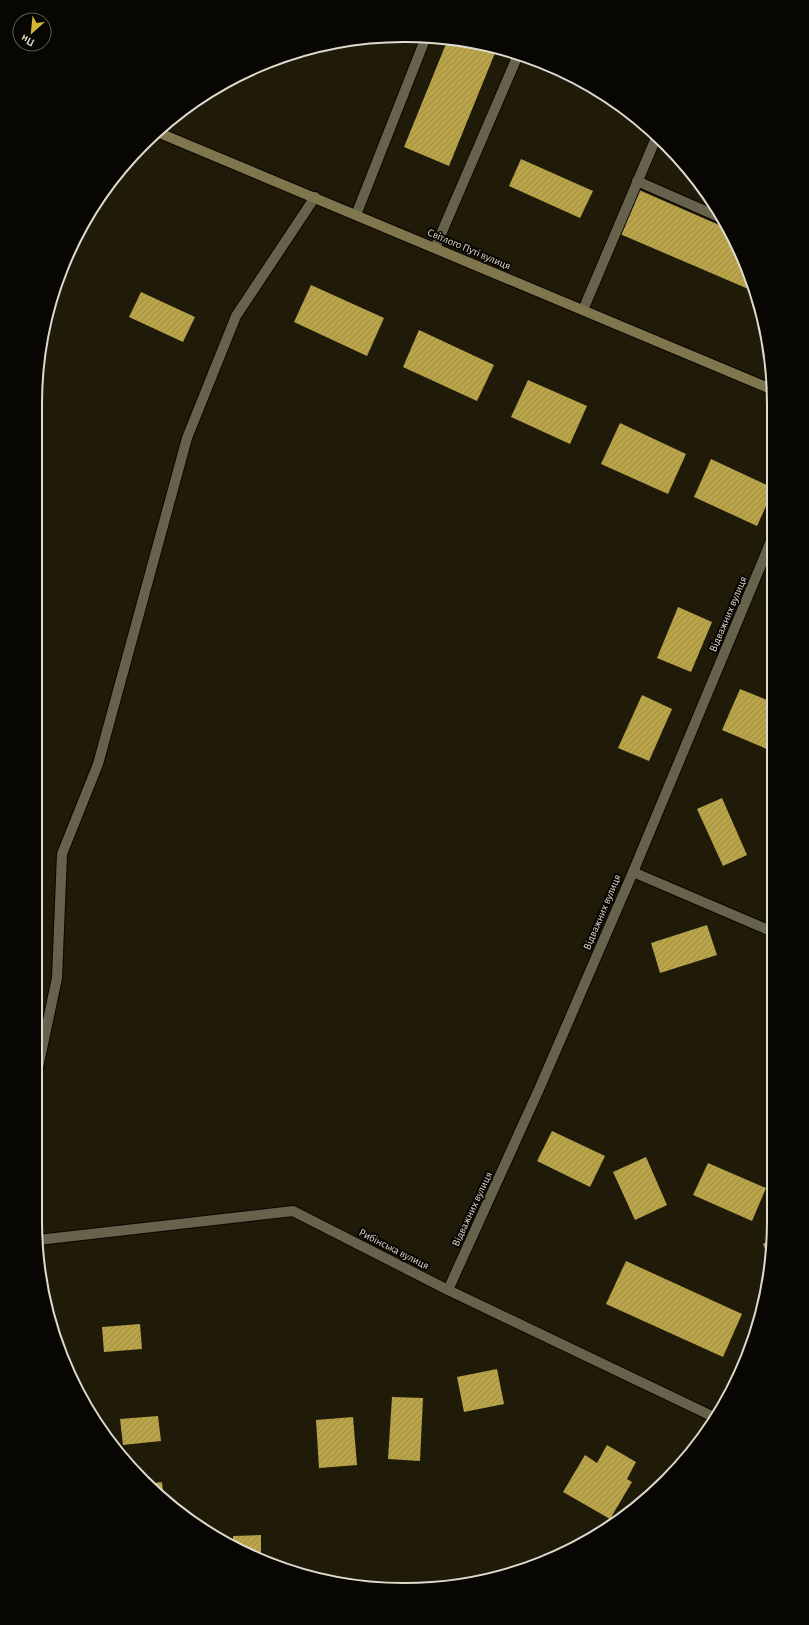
<svg xmlns="http://www.w3.org/2000/svg" width="809" height="1625" viewBox="0 0 809 1625" font-family="'Alegreya Sans',sans-serif">
  <style>
    .building { fill: url(#building-hatch) }
    .lines { fill: none; stroke-linecap: round; stroke-linejoin: round }
    .service-casing { stroke: #0a0600; stroke-width: 12 }
    .minor-casing { stroke: #0a0600; stroke-width: 12 }
    .secondary-casing { stroke: #0a0600; stroke-width: 12 }
    .service { stroke: #67624c; stroke-width: 10 }
    .minor { stroke: #67624c; stroke-width: 10 }
    .secondary { stroke: #80764d; stroke-width: 10 }
    .labels { text-anchor: middle; dominant-baseline: central; stroke-width: 4; stroke-linejoin: round; paint-order: stroke }
    .street-label { font-size: 11px; fill: #dddbce; stroke: #080602 }
    .rim { fill: none; stroke: #dddbce; stroke-width: 2 }
  </style>
  <defs>
    <pattern id="building-hatch" width="6" height="6" patternUnits="userSpaceOnUse"><rect width="6" height="6" fill="#baa449"/><path d="M-1 1l2-2M0 6l6-6M5 7l2-2" fill="none" stroke="#9c8c46"/></pattern>
  </defs>
  <rect width="100%" height="100%" fill="#201b08"/>
  <g class="building">
    <path d="M448,39L477,42L497,48L449,166L404,147Z"/>
    <path d="M521,159L593,191L580,218L509,186Z"/>
    <path d="M639,190L726,228L746,263L753,291L620,234Z"/>
    <path d="M311,285L384,318L367,356L294,322Z"/>
    <path d="M141,292L195,317L183,342L129,317Z"/>
    <path d="M419,330L494,365L477,401L403,367Z"/>
    <path d="M528,380L587,406L570,444L511,417Z"/>
    <path d="M620,423L686,454L668,494L601,464Z"/>
    <path d="M711,459L771,487V495L757,526L694,497Z"/>
    <path d="M678,607L712,622L691,672L657,658Z"/>
    <path d="M740,689L772,702V742L769,750L722,730Z"/>
    <path d="M642,695L672,709L649,761L618,748Z"/>
    <path d="M722,798L747,855L723,866L697,809Z"/>
    <path d="M707,925L717,955L660,973L651,943Z"/>
    <path d="M552,1131L605,1156L590,1187L537,1161Z"/>
    <path d="M646,1157L667,1205L635,1220L613,1172Z"/>
    <path d="M708,1163L766,1188L752,1221L693,1195Z"/>
    <path d="M772,1240L770,1261L763,1244Z"/>
    <path d="M626,1261L742,1314L723,1357L606,1304Z"/>
    <path d="M140,1324L142,1349L104,1352L102,1327Z"/>
    <path d="M497,1369L504,1404L464,1412L457,1377Z"/>
    <path d="M392,1397L423,1398L420,1461L388,1459Z"/>
    <path d="M158,1416L161,1441L123,1445L120,1419Z"/>
    <path d="M353,1417L357,1465L319,1468L316,1420Z"/>
    <path d="M607,1445L636,1462L627,1479L632,1482L610,1519L563,1492L585,1455L597,1463Z"/>
    <path d="M162,1482L164,1500L147,1484Z"/>
    <path d="M261,1535V1556L233,1545V1536Z"/>
  </g>
  <g class="lines">
    <defs>
      <g id="service">
        <path d="M637,181L719,217"/>
        <path d="M356,215L426,37"/>
        <path d="M435,248L518,55"/>
        <path d="M583,310L656,138"/>
        <path d="M633,872L773,932"/>
        <path d="M35,1082L57,978L62,854L98,764L187,438L236,316L315,197"/>
      </g>
      <g id="minor">
        <path d="M38,1240L293,1211L448,1290L716,1418"/>
        <path d="M448,1290L540,1087L633,872L771,541"/>
      </g>
      <path id="secondary" d="M157,132L771,389"/>
    </defs>
    <use href="#service" class="service-casing"/>
    <use href="#minor" class="minor-casing"/>
    <use href="#secondary" class="secondary-casing"/>
    <use href="#service" class="service"/>
    <use href="#minor" class="minor"/>
    <use href="#secondary" class="secondary"/>
  </g>
  <g class="labels">
    <g class="street-label">
      <text transform="translate(469 249) rotate(23)">Світлого Путі вулиця</text>
      <text transform="translate(728 614) rotate(-67)">Відважних вулиця</text>
      <text transform="translate(602 912) rotate(-67)">Відважних вулиця</text>
      <text transform="translate(472 1209) rotate(-65)">Відважних вулиця</text>
      <text transform="translate(394 1249) rotate(27)">Рибінська вулиця</text>
    </g>
  </g>
  <path d="M0 0H809V1625H0ZM404 42H405A362 362 0 0 1 767 404V1221A362 362 0 0 1 405 1583H404A362 362 0 0 1 42 1221V404A362 362 0 0 1 404 42Z" fill="#080602" fill-rule="evenodd"/>
  <path class="rim" d="M404 42H405A362 362 0 0 1 767 404V1221A362 362 0 0 1 405 1583H404A362 362 0 0 1 42 1221V404A362 362 0 0 1 404 42Z"/>
  <g transform="translate(32 32) rotate(207)"><circle r="19" fill="#080602" stroke="#5d5b54"/>
  <path d="M0-3L7 15L0 10L-7 15Z" fill="#d3b635"/>
  <text y="-6" font-size="11" font-weight="bold" text-anchor="middle" fill="#dddbce">Пн</text>
  </g>
</svg>
